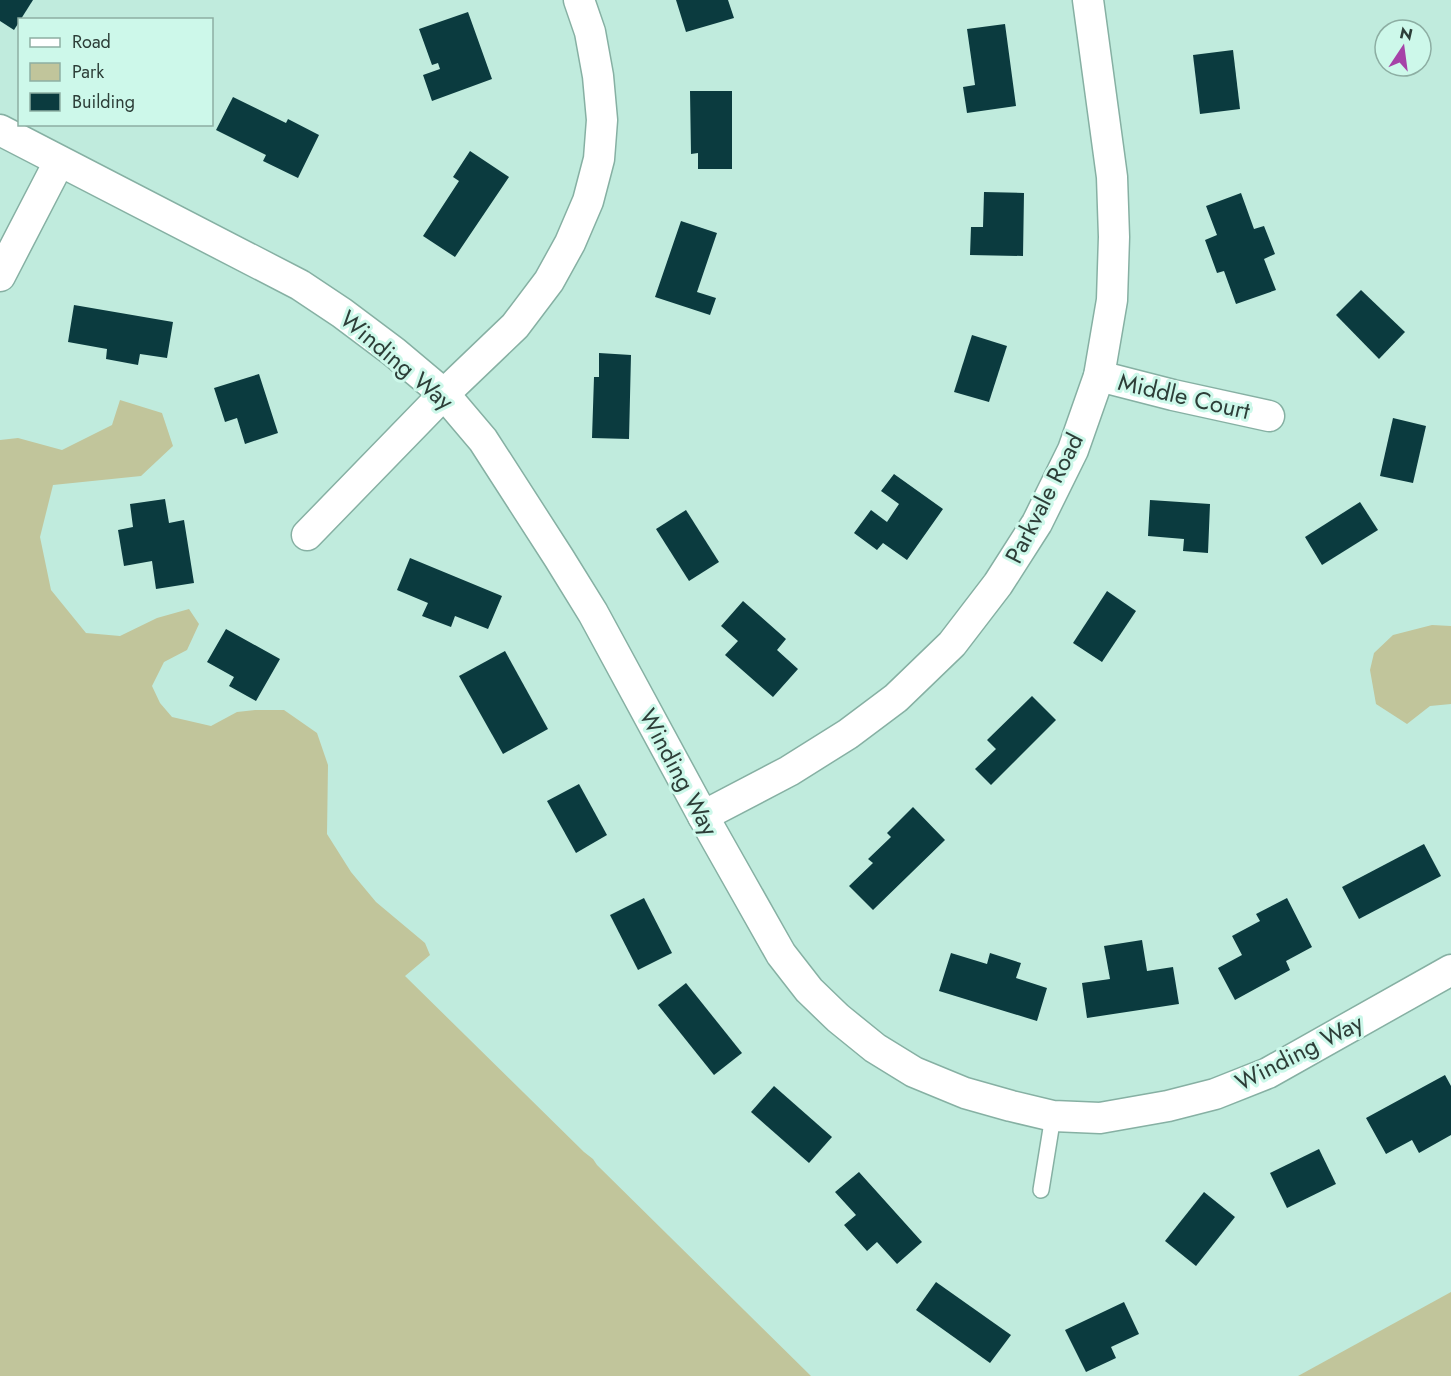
<svg xmlns="http://www.w3.org/2000/svg" width="1451" height="1376" viewBox="0 0 1451 1376" font-family="Jost,sans-serif">
  <style>
    .green { fill: #c1c59b }
    .building { fill: #0b3b3f }
    .lines { fill: none; stroke-linecap: round; stroke-linejoin: round }
    .service-casing { stroke: #86b0a3; stroke-width: 18 }
    .minor-casing { stroke: #86b0a3; stroke-width: 33 }
    .service { stroke: #fff; stroke-width: 15 }
    .minor { stroke: #fff; stroke-width: 30 }
    .labels { text-anchor: middle; dominant-baseline: central; stroke-width: 6; stroke-linejoin: round; paint-order: stroke }
    .street-label { font-size: 24px; fill: #2d3e38; stroke: #cdf8ea }
  </style>
  <rect width="100%" height="100%" fill="#c0ebdd"/>
  <g class="green">
    <path d="M120,400L162,413L173,446L141,476L53,485L40,537L51,590L86,633L120,636L157,618L189,609L199,624L187,650L164,662L152,686L160,703L172,717L211,726L237,712L255,710H284L317,733L328,765L327,834L351,872L376,902L425,943L430,955L405,976L584,1152L593,1159L597,1165L811,1376H0V440L18,438L62,450L112,425Z"/>
    <path d="M1432,625L1451,626V704L1430,706L1407,724L1376,704L1370,670L1374,653L1393,635Z"/>
    <path d="M1451,1292V1376H1298Z"/>
  </g>
  <g class="building">
    <path d="M0,0H33L14,30L0,21Z"/>
    <path d="M676,0H728L734,18L686,32Z"/>
    <path d="M468,12L492,79L432,101L423,75L440,69L438,63L432,65L419,29Z"/>
    <path d="M1005,24L1016,106L967,113L963,87L975,85L967,29Z"/>
    <path d="M1233,50L1240,109L1200,114L1193,55Z"/>
    <path d="M690,91H732V169H698V153L691,154Z"/>
    <path d="M233,97L286,123L288,119L319,135L298,178L263,161L266,155L216,130Z"/>
    <path d="M470,151L509,177L455,257L423,236L459,181L453,177Z"/>
    <path d="M984,192L1024,193L1023,256L970,255L971,227H983Z"/>
    <path d="M1241,193L1254,229L1264,226L1275,254L1264,259L1276,290L1236,304L1224,271L1217,273L1205,240L1217,235L1206,206Z"/>
    <path d="M681,221L717,233L697,292L716,298L710,315L655,297Z"/>
    <path d="M1361,290L1405,332L1379,359L1336,315Z"/>
    <path d="M74,305L173,322L167,358L140,354L138,365L106,359L107,349L68,342Z"/>
    <path d="M972,335L1007,346L989,402L954,392Z"/>
    <path d="M599,353L631,355L629,439L592,438L594,377H599Z"/>
    <path d="M259,374L278,433L245,444L237,418L225,422L214,388Z"/>
    <path d="M1393,418L1426,426L1413,483L1380,476Z"/>
    <path d="M894,474L943,509L907,560L883,543L877,550L854,533L871,510L887,522L899,504L881,491Z"/>
    <path d="M165,499L169,523L184,520L194,583L156,589L152,561L124,566L118,530L133,527L130,504Z"/>
    <path d="M1150,500L1210,504L1208,553L1183,551L1184,539L1148,536Z"/>
    <path d="M1360,502L1378,530L1322,565L1305,537Z"/>
    <path d="M686,510L719,562L689,581L656,529Z"/>
    <path d="M410,558L502,596L488,629L455,616L451,627L422,616L428,603L397,590Z"/>
    <path d="M1107,591L1136,611L1102,662L1073,643Z"/>
    <path d="M743,601L786,639L777,650L798,669L773,697L725,655L738,641L721,626Z"/>
    <path d="M226,629L280,659L256,701L229,686L234,677L207,662Z"/>
    <path d="M505,651L548,729L503,754L459,676Z"/>
    <path d="M1032,696L1056,720L991,785L975,769L996,749L987,740Z"/>
    <path d="M579,784L607,835L576,853L547,801Z"/>
    <path d="M913,807L945,840L873,910L849,886L873,863L868,859L891,837L887,833Z"/>
    <path d="M1424,844L1441,876L1359,919L1342,887Z"/>
    <path d="M644,898L672,953L638,970L610,915Z"/>
    <path d="M1287,898L1312,947L1286,961L1290,970L1235,1000L1218,968L1242,955L1232,936L1260,921L1256,914Z"/>
    <path d="M1142,940L1147,971L1173,967L1179,1004L1087,1018L1082,983L1110,979L1104,946Z"/>
    <path d="M951,953L987,964L990,953L1021,963L1016,978L1047,988L1037,1021L939,991Z"/>
    <path d="M686,983L742,1053L714,1075L658,1005Z"/>
    <path d="M1445,1075L1451,1086V1135L1419,1153L1412,1140L1386,1154L1366,1118Z"/>
    <path d="M774,1086L832,1137L809,1163L751,1112Z"/>
    <path d="M1319,1149L1336,1184L1287,1208L1270,1173Z"/>
    <path d="M859,1172L922,1242L897,1264L877,1242L867,1251L844,1225L856,1215L835,1192Z"/>
    <path d="M1204,1192L1235,1217L1196,1266L1165,1241Z"/>
    <path d="M936,1282L1011,1335L990,1363L916,1310Z"/>
    <path d="M1124,1302L1139,1334L1111,1347L1116,1358L1086,1372L1065,1330Z"/>
  </g>
  <g class="lines">
    <defs>
      <path id="service" d="M1041,1190L1053,1116"/>
      <g id="minor">
        <path d="M0,130L300,285L342,313L394,352L444,394L483,440L559,558L593,613L703,816L781,954L809,990L838,1018L875,1048L914,1072L965,1093L1011,1106L1053,1116L1100,1118L1168,1106L1215,1094L1268,1073L1451,970"/>
        <path d="M0,276L59,162"/>
        <path d="M1099,376L1173,395L1269,416"/>
        <path d="M307,535L444,394L515,326L549,281L570,243L588,201L599,159L602,120L598,76L590,32L579,0"/>
        <path d="M703,816L789,771L848,734L896,698L952,644L998,584L1037,523L1073,450L1099,376L1112,300L1114,237L1112,177L1088,0"/>
      </g>
    </defs>
    <use href="#service" class="service-casing"/>
    <use href="#minor" class="minor-casing"/>
    <use href="#service" class="service"/>
    <use href="#minor" class="minor"/>
  </g>
  <g class="labels">
    <g class="street-label">
      <text transform="translate(397 360) rotate(40)">Winding Way</text>
      <text transform="translate(1184 396) rotate(13)">Middle Court</text>
      <text transform="translate(1044 498) rotate(-63)">Parkvale Road</text>
      <text transform="translate(679 772) rotate(62)">Winding Way</text>
      <text transform="translate(1299 1052) rotate(-27)">Winding Way</text>
    </g>
  </g>
  <rect x="18" y="18" width="195" height="108" fill="#cdf8ea" stroke="#8daea3" stroke-width="1.5"/>
  <rect x="30" y="38" width="30" height="9" fill="#ffffff" stroke="#8daea3" stroke-width="1.5"/>
  <text x="72" y="48" font-size="18" fill="#2d3e38">Road</text>
  <rect x="30" y="63" width="30" height="18" fill="#c1c59b" stroke="#8daea3" stroke-width="1.5"/>
  <text x="72" y="78" font-size="18" fill="#2d3e38">Park</text>
  <rect x="30" y="93" width="30" height="18" fill="#0b3b3f" stroke="#8daea3" stroke-width="1.5"/>
  <text x="72" y="108" font-size="18" fill="#2d3e38">Building</text>
  <g transform="translate(1403 48) rotate(13)"><circle r="28" fill="#cdf8ea" stroke="#8daea3" stroke-width="1.5"/>
  <path d="M0-4.5L10 22L0 15L-10 22Z" fill="#a642a8"/>
  <text y="-9" font-size="16" font-weight="bold" text-anchor="middle" fill="#2d3e38">N</text>
  </g>
</svg>
